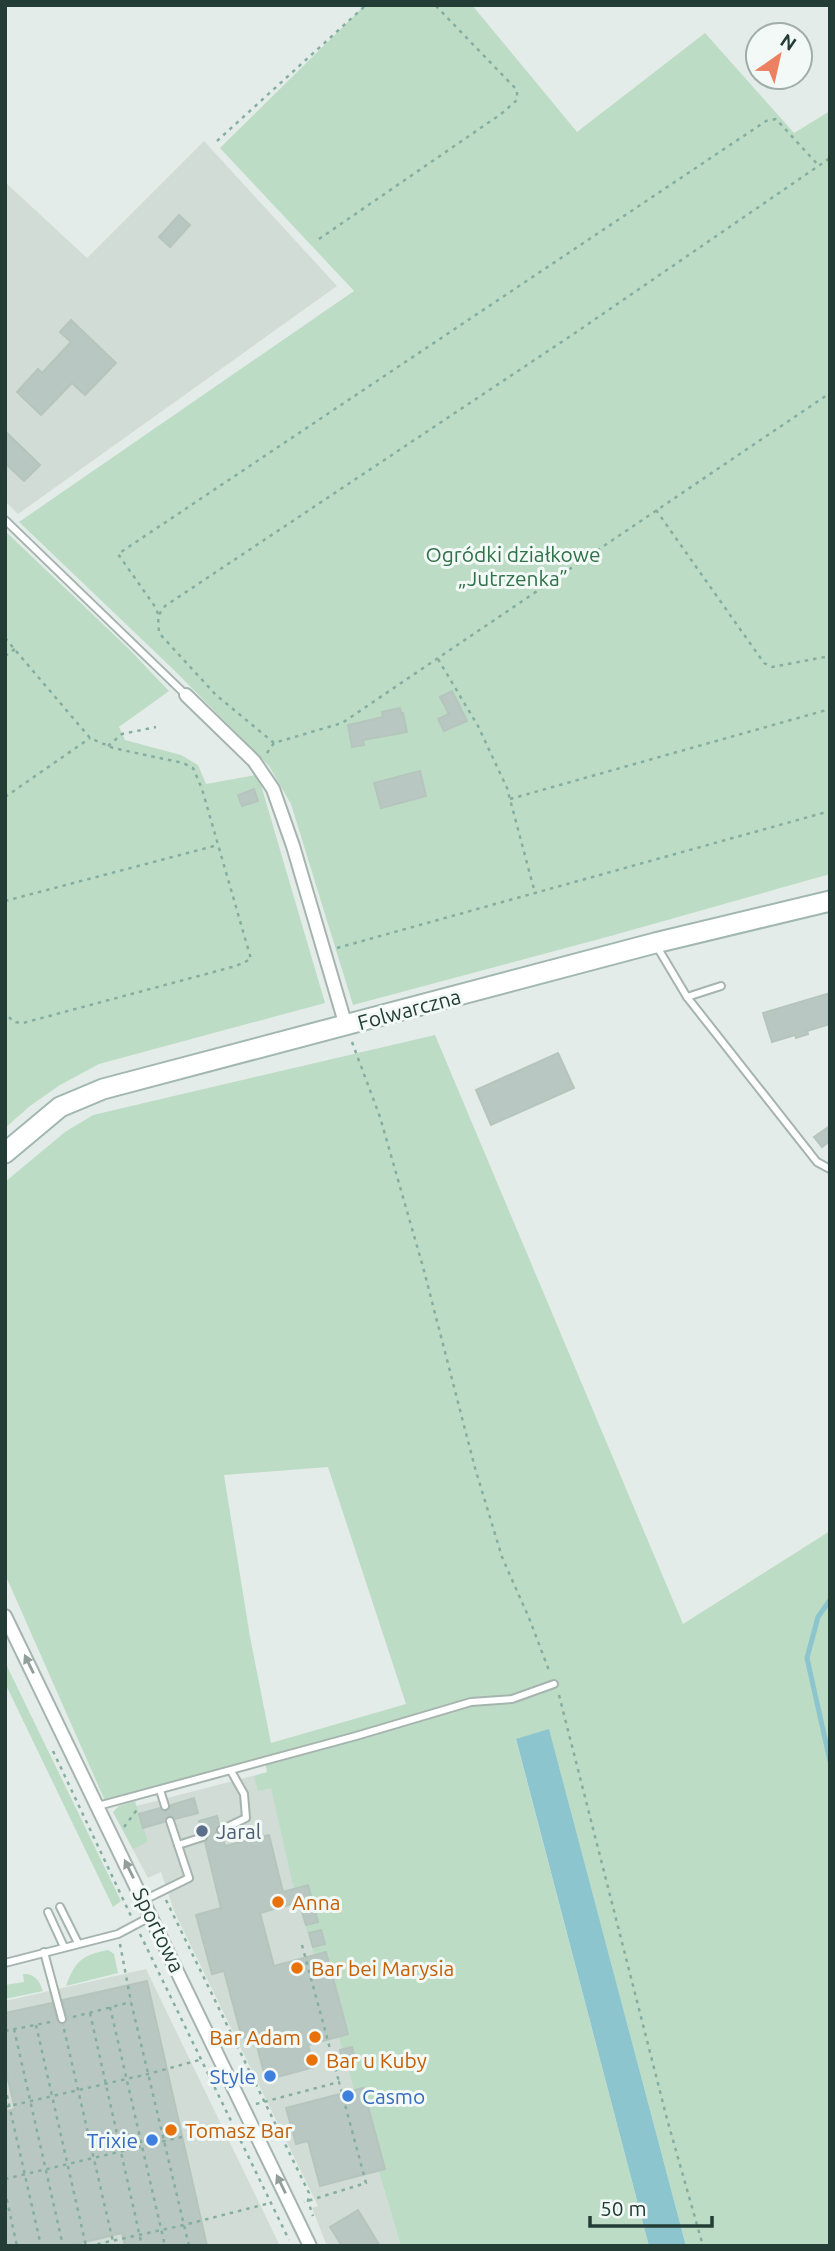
<svg xmlns="http://www.w3.org/2000/svg" width="835" height="2251" viewBox="0 0 835 2251" font-family="Ubuntu,sans-serif">
  <style>
    .built { fill: #d1dcd7 }
    .green { fill: #bddcc5; fill-rule: evenodd }
    .water { fill: #8dc5ce }
    .lines { fill: none; stroke-linecap: round; stroke-linejoin: round }
    .stream { stroke: #8dc5ce; stroke-width: 5 }
    .building { fill: #b8c7c1; stroke: #b5c5be; stroke-width: 2 }
    .lane-casing { stroke: #a6b4af; stroke-width: 10 }
    .street-casing { stroke: #a6b4af; stroke-width: 16 }
    .secondary-casing { stroke: #a1b7af; stroke-width: 23 }
    .path { stroke: #85aea1; stroke-width: 2.5; stroke-dasharray: 3.5 5; stroke-linecap: butt }
    .lane { stroke: #fff; stroke-width: 6 }
    .street { stroke: #fff; stroke-width: 12 }
    .secondary { stroke: #fff; stroke-width: 19 }
    .oneway { fill: #919e9a }
    .service-dot { fill: #5c6f8a; stroke: #f3f9f6; stroke-width: 2.5 }
    .food-dot { fill: #e8710a; stroke: #f3f9f6; stroke-width: 2.5 }
    .shop-dot { fill: #3f7fe0; stroke: #f3f9f6; stroke-width: 2.5 }
    .labels { text-anchor: middle; dominant-baseline: central; stroke-width: 6; stroke-linejoin: round; paint-order: stroke }
    .park-label { font-size: 21px; fill: #2f7148; stroke: #f3f9f6 }
    .street-label { font-size: 21px; fill: #233c35; stroke: #f3f9f6 }
    .service-label { font-size: 21px; fill: #4e5e75; stroke: #f3f9f6; text-anchor: start }
    .food-label { font-size: 21px; fill: #c56008; stroke: #f3f9f6; text-anchor: start }
    .shop-label { font-size: 21px; fill: #366cbe; stroke: #f3f9f6; text-anchor: end }
  </style>
  <rect width="100%" height="100%" fill="#e3ece8"/>
  <g class="built">
    <path d="M204,141L337,286L18,514L5,501V182L87,258Z"/>
    <path d="M268,1772L292,1882L401,2246H327L312,2208L318,2206L174,1911L161,1872L148,1878L113,1812Z"/>
    <path d="M146,1969L280,2246H5V2001Z"/>
  </g>
  <g class="green">
    <path d="M365,5H472L577,132L705,33L794,133L830,111V874L607,937L353,1005L291,804L269,766L174,670L19,522L354,291L220,148Z"/>
    <path d="M5,531L128,648L169,691L119,727L125,740L181,755L198,765L206,784L256,775L261,785L325,1003L99,1064L60,1085L30,1106L5,1128Z"/>
    <path d="M435,1035L683,1624L830,1531V2246H686L549,1730L516,1740L649,2246H401L292,1882L271,1788L258,1791L254,1776L267,1772L264,1757L106,1803L5,1574V1182L65,1132L93,1115ZM328,1467L406,1704L271,1743L250,1637L224,1475Z"/>
    <path d="M5,1662L121,1901L113,1907L5,1683Z"/>
    <path d="M135,1801L148,1842L133,1849L113,1812L119,1806Z"/>
    <path d="M108,1950L114,1954L118,1973L66,1986C75,1961 82,1955 108,1950Z"/>
    <path d="M23,1974C34,1973 40,1981 43,1991L5,1999V1985L24,1982Z"/>
  </g>
  <path class="water" d="M549,1729L686,2246H649L516,1739Z"/>
  <g class="lines">
    <path class="stream" d="M830,1600L818,1617L807,1658L830,1761"/>
  </g>
  <g class="building">
    <path d="M179,215L190,225L170,247L159,237Z"/>
    <path d="M71,320L116,363L85,395L72,383L41,415L17,392L38,369L42,373L71,342L60,332Z"/>
    <path d="M5,431L40,465L24,481L5,463Z"/>
    <path d="M452,691L467,721L444,731L438,719L449,714L440,697Z"/>
    <path d="M400,708L401,713H403L407,732L363,740L364,745L352,747L348,725L383,717L382,712Z"/>
    <path d="M420,771L426,796L381,808L374,783Z"/>
    <path d="M254,789L258,801L242,806L238,795Z"/>
    <path d="M830,993V1024L807,1031L808,1034L796,1038L795,1035L772,1042L763,1013Z"/>
    <path d="M558,1053L574,1088L491,1125L476,1090Z"/>
    <path d="M830,1126V1141L822,1147L814,1137Z"/>
    <path d="M194,1798L198,1813L175,1819L169,1815L164,1822L143,1828L139,1814L160,1808L166,1812L171,1805Z"/>
    <path d="M217,1816L219,1825L216,1832L222,1835L225,1846L269,1835L283,1892L308,1885L318,1922L306,1925L299,1902L260,1913L274,1966L326,1952L348,2034L308,2045L314,2067L266,2080L254,2035L242,2038L224,1971L212,1974L196,1915L221,1908L205,1842L209,1836L202,1831L199,1821Z"/>
    <path d="M321,1930L325,1944L313,1947L309,1933Z"/>
    <path d="M147,1981L207,2246H125L122,2233L68,2246H5V2112L15,2109L5,2067V2013L52,2003L57,2021L63,2025L68,2020L63,2000Z"/>
    <path d="M352,2047L356,2061L343,2064L340,2050Z"/>
    <path d="M363,2088L385,2169L320,2186L308,2141L296,2144L286,2108Z"/>
    <path d="M358,2210L380,2246H342L330,2227Z"/>
  </g>
  <g class="lines">
    <defs>
      <g id="lane">
        <path d="M5,520L186,695"/>
        <path d="M656,945L687,997L817,1162L830,1169"/>
        <path d="M687,997L721,986"/>
        <path d="M160,1790L165,1806"/>
        <path d="M98,1806L356,1736L471,1702L512,1699L554,1684"/>
        <path d="M221,1830L246,1818L244,1794L231,1771"/>
        <path d="M178,1845L203,1837"/>
        <path d="M144,1900L189,1878L170,1821"/>
        <path d="M60,1907L78,1943"/>
        <path d="M48,1912L64,1947"/>
        <path d="M44,1952L62,2019"/>
        <path d="M5,1963L118,1934L150,1917"/>
      </g>
      <g id="street">
        <path d="M186,695L254,761L273,789L293,846L346,1026"/>
        <path d="M5,1616L310,2246"/>
      </g>
      <path id="secondary" d="M5,1153L60,1107L103,1089L655,943L830,901"/>
    </defs>
    <use href="#lane" class="lane-casing"/>
    <use href="#street" class="street-casing"/>
    <use href="#secondary" class="secondary-casing"/>
    <g class="path">
      <path d="M217,141L366,5"/>
      <path d="M319,239L501,114L517,100V90L435,5"/>
      <path d="M656,510L764,663L772,667L830,656"/>
      <path d="M158,614L156,608L118,554L766,121L776,119L819,166"/>
      <path d="M5,638L90,738L113,748L183,763L193,768L202,789L251,959L236,966L23,1023L14,1022L5,1013"/>
      <path d="M5,656L15,649"/>
      <path d="M438,659L478,726L507,788L535,893"/>
      <path d="M274,743L216,695L159,633L158,616L165,606L575,333L830,158"/>
      <path d="M108,746L122,734L156,727"/>
      <path d="M267,753L274,743L342,723L830,393"/>
      <path d="M5,797L90,738"/>
      <path d="M510,799L830,709"/>
      <path d="M5,901L218,845"/>
      <path d="M337,948L830,811"/>
      <path d="M352,1042L380,1117L423,1267L475,1468L502,1557L529,1618L550,1673"/>
      <path d="M559,1695L667,2119L703,2246"/>
      <path d="M53,1751L131,1916"/>
      <path d="M124,1827L139,1807"/>
      <path d="M166,1900L309,2193L308,2201L313,2216"/>
      <path d="M140,1934L289,2240"/>
      <path d="M120,1944L131,2002L189,2246"/>
      <path d="M302,1945L339,2082"/>
      <path d="M110,2007L165,2246"/>
      <path d="M90,2013L142,2246"/>
      <path d="M73,2017L131,2002"/>
      <path d="M36,2025L86,2246"/>
      <path d="M14,2029L63,2246"/>
      <path d="M64,2029L114,2246"/>
      <path d="M5,2031L50,2022"/>
      <path d="M5,2087L41,2246"/>
      <path d="M256,2104L339,2082L366,2183L304,2202"/>
      <path d="M5,2107L148,2074L199,2060"/>
      <path d="M5,2179L232,2125"/>
      <path d="M5,2191L17,2246"/>
      <path d="M89,2246L184,2225L270,2203"/>
    </g>
    <use href="#lane" class="lane"/>
    <use href="#street" class="street"/>
    <use href="#secondary" class="secondary"/>
  </g>
  <defs><path id="oneway-solid" d="M-6-.8H1V-3.2L6.5 0L1 3.2V.8H-6Z" transform="scale(1.75)"/></defs>
  <g class="oneway">
    <use href="#oneway-solid" transform="translate(29 1664) rotate(-116)"/>
    <use href="#oneway-solid" transform="translate(129 1869) rotate(-116)"/>
    <use href="#oneway-solid" transform="translate(281 2184) rotate(-116)"/>
  </g>
  <circle class="service-dot" cx="202" cy="1831" r="7"/>
  <g class="food-dot">
    <circle cx="278" cy="1902" r="7"/>
    <circle cx="297" cy="1968" r="7"/>
    <circle cx="315" cy="2037" r="7"/>
    <circle cx="312" cy="2060" r="7"/>
    <circle cx="171" cy="2130" r="7"/>
  </g>
  <g class="shop-dot">
    <circle cx="270" cy="2076" r="7"/>
    <circle cx="348" cy="2096" r="7"/>
    <circle cx="152" cy="2140" r="7"/>
  </g>
  <g class="labels">
    <g class="park-label">
      <text x="513" y="554">Ogródki działkowe<tspan x="513" dy="24">„Jutrzenka”</tspan></text>
    </g>
    <g class="street-label">
      <text transform="translate(409 1009) rotate(-15)">Folwarczna</text>
      <text transform="translate(159 1930) rotate(64)">Sportowa</text>
    </g>
    <g class="service-label">
      <text x="216" y="1831">Jaral</text>
    </g>
    <g class="food-label">
      <text x="292" y="1902">Anna</text>
      <text x="311" y="1968">Bar bei Marysia</text>
      <text x="301" y="2037" text-anchor="end">Bar Adam</text>
      <text x="326" y="2060">Bar u Kuby</text>
      <text x="185" y="2130">Tomasz Bar</text>
    </g>
    <g class="shop-label">
      <text x="256" y="2076">Style</text>
      <text x="362" y="2096" text-anchor="start">Casmo</text>
      <text x="138" y="2140">Trixie</text>
    </g>
  </g>
  <rect width="835" height="2251" fill="none" stroke="#233c35" stroke-width="14"/>
  <g transform="translate(779 56) rotate(34)"><circle r="33" fill="#f3f9f6" stroke="#a0ada9" stroke-width="2"/>
  <path d="M0-5L12 26L0 18L-12 26Z" fill="#eb8161"/>
  <text y="-10" font-size="19" font-weight="bold" text-anchor="middle" fill="#233c35">N</text>
  </g>
  <path d="M590 2216v10h122v-10" fill="none" stroke="#233c35" stroke-width="3.5"/>
  <text x="600" y="2216" font-size="21" fill="#233c35" stroke="#f3f9f6" stroke-width="5" paint-order="stroke">50 m</text>
</svg>
